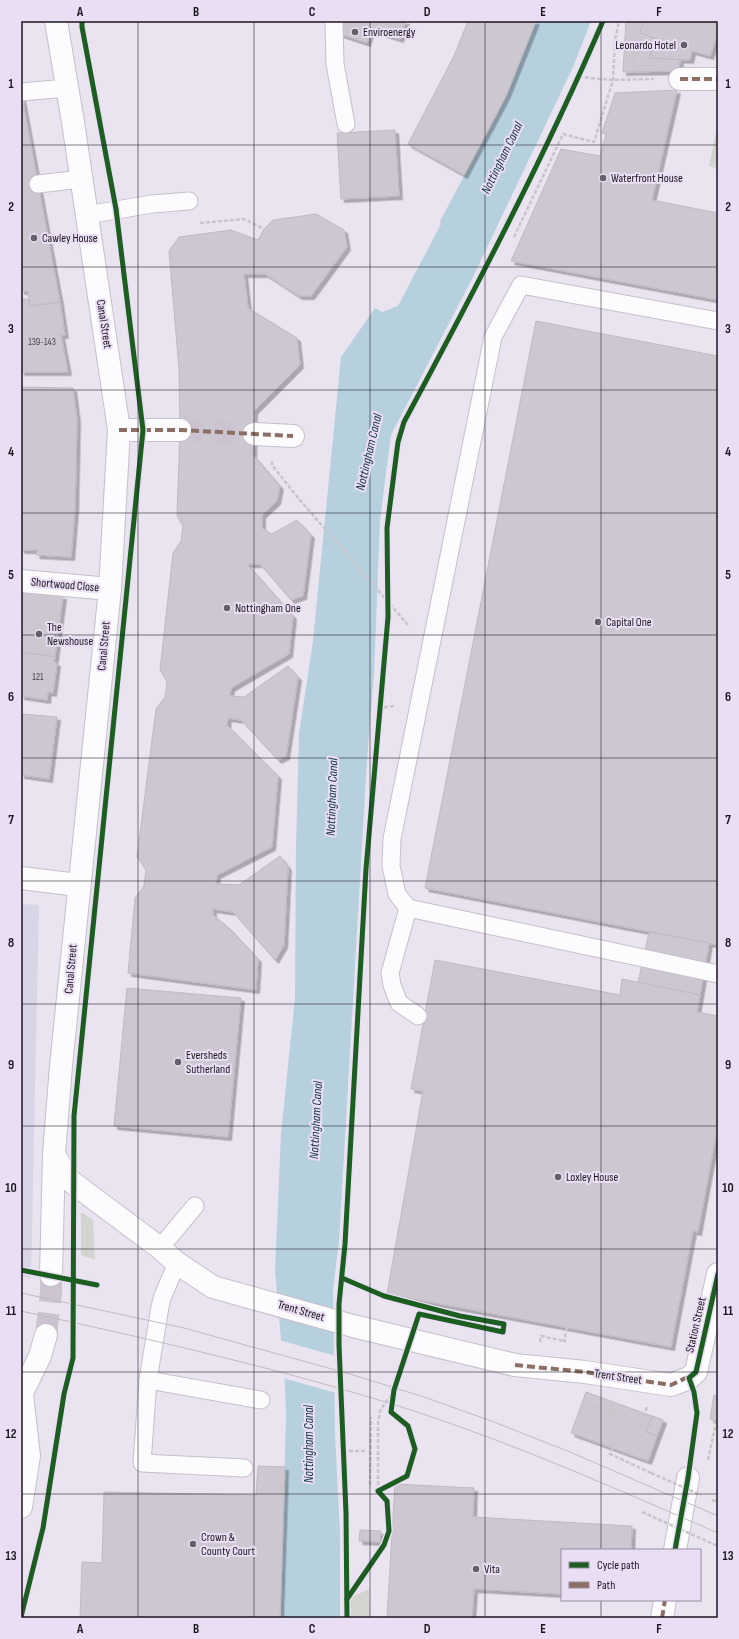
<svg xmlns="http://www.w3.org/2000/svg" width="739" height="1639" viewBox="0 0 739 1639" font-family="'Sofia Sans Condensed',sans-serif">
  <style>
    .education { fill: #d9d4e6 }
    .green { fill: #d2d5cf }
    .water { fill: #b7d0de }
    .pier { fill: #eae3f0 }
    .building { fill: #cdc7d2; stroke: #bfbac3; filter: url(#shadow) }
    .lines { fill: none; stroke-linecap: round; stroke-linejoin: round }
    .pedestrian-tunnel { stroke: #cbc4d0; stroke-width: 22; stroke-dasharray: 22 11; stroke-linecap: butt }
    .tertiary-tunnel { stroke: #cbc4d0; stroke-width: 22; stroke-dasharray: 22 11; stroke-linecap: butt }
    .service-casing { stroke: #c5c0ca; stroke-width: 19 }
    .pedestrian-casing { stroke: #c5c0ca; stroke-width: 24 }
    .minor-casing { stroke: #c5c0ca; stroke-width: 24 }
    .tertiary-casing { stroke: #c5c0ca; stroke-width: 24 }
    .path { stroke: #c9c6ca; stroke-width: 2.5; stroke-dasharray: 4 2; stroke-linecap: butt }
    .service { stroke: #fcfbfd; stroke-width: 17 }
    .pedestrian { stroke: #fcfbfd; stroke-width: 22 }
    .minor { stroke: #fcfbfd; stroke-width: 22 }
    .tertiary { stroke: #fcfbfd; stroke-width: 22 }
    .tram { stroke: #bfbdc0; stroke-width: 1 }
    .path-bridge { stroke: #c9c6ca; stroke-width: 2.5; stroke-dasharray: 4 2; stroke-linecap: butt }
    .quiet { stroke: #8d6e63; stroke-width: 4; stroke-dasharray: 8 4; stroke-linecap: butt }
    .cycleway-casing { stroke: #eadef5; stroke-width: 8 }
    .cycleway { stroke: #1b5e20; stroke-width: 5 }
    .grid { fill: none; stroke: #1b161e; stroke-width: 1; stroke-opacity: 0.55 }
    .poi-dot { fill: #635e68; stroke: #eadef5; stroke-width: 1.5 }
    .labels { text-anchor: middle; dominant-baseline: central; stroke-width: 4; stroke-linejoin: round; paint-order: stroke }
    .number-label { font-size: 10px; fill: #48424b }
    .poi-label { font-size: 12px; fill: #1b161e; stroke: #eadef5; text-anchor: start }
    .street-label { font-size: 12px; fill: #1b161e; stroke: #eadef5 }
    .water-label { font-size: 13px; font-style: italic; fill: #0e333e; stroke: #eadef5 }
    .neatline { fill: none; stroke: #1b161e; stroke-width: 1.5 }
    .grid-label { font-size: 13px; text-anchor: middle; font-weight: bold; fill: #1b161e }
  </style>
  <defs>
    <filter id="shadow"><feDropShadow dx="3.5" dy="3.5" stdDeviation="0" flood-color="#0004"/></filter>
  </defs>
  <rect width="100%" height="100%" fill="#eae3f0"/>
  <path class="education" d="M21,904L39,905L31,1279L21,1276Z"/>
  <g class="green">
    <path d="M718,123V169L709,166Z"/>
    <path d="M81,1212L93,1220L95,1260L81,1255Z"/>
    <path d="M369,1589L370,1618H348L347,1599Z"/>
  </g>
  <path class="water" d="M536,21H591L573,67L472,279L391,435L380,520L374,674L367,760L339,1241L333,1290L335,1434L340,1531V1618H280L286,1417L285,1386L275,1270L281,1134L295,998L296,848L299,734L313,641L341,357L375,308L382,312L398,306L441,224L440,221L498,113Z"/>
  <path class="pier" d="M279,1340L336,1356V1393L283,1378Z"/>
  <g class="building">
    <path d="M342,21H406L400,39L371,30L367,43L340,34Z"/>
    <path d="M468,21H536L506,96L464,175L408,144L454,56Z"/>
    <path d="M626,21H644L640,33L657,39L649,58L680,59L679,71L623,72Z"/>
    <path d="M644,21H718V33L710,56L692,51L690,60L649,58L657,39L640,33Z"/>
    <path d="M677,90L652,200L718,213V300L511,261L561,149L600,156L606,134L602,133L615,93Z"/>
    <path d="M21,92L60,302L30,306L28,291H21Z"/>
    <path d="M395,130L399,196L341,199L337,133Z"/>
    <path d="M316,214L344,230L347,247L311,296H299L265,274H244L248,308L297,338L300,365L254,411L253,455L280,486L277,501L262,515V528L272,534L297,520L311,535L303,596L291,600L260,564H247L293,616L289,654L231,688L230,696L244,697L288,666L298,677L286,756L278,760L241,720L228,718L227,725L278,776L272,847L217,875L216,884L239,885L280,856L288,867L284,945L275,960L233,912L213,909V915L229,928L258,959L256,990L128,973L135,898L144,886L146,870L137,857L156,709L165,697L167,682L160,670L173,553L181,541L183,526L177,516L180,431L179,369L169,251L179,237L231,230L258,240L264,229L273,220Z"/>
    <path d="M21,299H28L30,306L60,302L65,335H61L68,372H21Z"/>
    <path d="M536,321L718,356V945L425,888Z"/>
    <path d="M21,387L73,388L77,420L76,465L75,509L71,557L36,555L38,550H21Z"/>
    <path d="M23,592L63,596L55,657L21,652Z"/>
    <path d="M21,652L55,657L54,662L57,663L53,693L48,692L47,700L21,696Z"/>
    <path d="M21,714L57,717L49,779L21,775Z"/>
    <path d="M649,932L709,943L700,995L638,983Z"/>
    <path d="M435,960L620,995L622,979L700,995L697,1012L718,1016V1124L698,1232L693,1231L671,1347L387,1294L423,1091L411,1089Z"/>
    <path d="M127,988L241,998L228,1137L114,1126Z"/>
    <path d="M586,1392L663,1420L648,1461L571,1433Z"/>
    <path d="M714,1395L718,1396V1421L710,1419Z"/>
    <path d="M652,1416L663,1420L657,1436L646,1432Z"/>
    <path d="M258,1466L285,1467L280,1618H80L82,1562L102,1563L104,1492L256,1495Z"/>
    <path d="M395,1484L474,1488L473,1517L632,1526L631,1550H562V1594L474,1589L472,1618H387Z"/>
    <path d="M360,1530L381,1531L380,1542L359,1541Z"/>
  </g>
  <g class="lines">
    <path class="pedestrian-tunnel" d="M180,430L254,434"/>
    <path class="tertiary-tunnel" d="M46,1335L51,1294V1275"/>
    <defs>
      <g id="service">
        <path d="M334,21L335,64L346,124"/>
        <path d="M21,92L67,88"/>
        <path d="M38,184L81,179"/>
        <path d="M87,215L152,204L189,201"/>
        <path d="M718,321L521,285L493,337L392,839L391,866L397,894L408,908L718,974"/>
        <path d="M408,908L390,973L392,985L399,1003L418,1016"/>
        <path d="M160,1248L195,1206"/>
        <path d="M177,1263L162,1298L160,1307L148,1380L142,1463L244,1468"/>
        <path d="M148,1380L261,1400"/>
      </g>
      <g id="pedestrian">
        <path d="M680,79H718"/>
        <path d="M119,430H180"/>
        <path d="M254,434L293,436"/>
        <path d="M675,1550L688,1478"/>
        <path d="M662,1618L665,1600"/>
      </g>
      <g id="minor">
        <path d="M21,581L110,589"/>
        <path d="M21,878L78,885"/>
        <path d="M54,1154L66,1176L73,1183L160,1248L177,1263L213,1287L353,1326L515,1365L585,1372L671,1385L689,1378L696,1372L718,1274"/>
        <path d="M21,1507L29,1456L22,1395"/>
      </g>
      <g id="tertiary">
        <path d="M51,1275L54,1154L61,1066L110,589L119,430L73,122L56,21"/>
        <path d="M21,1395L40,1356L46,1335"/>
      </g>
    </defs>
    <use href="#service" class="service-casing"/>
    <use href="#pedestrian" class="pedestrian-casing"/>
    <use href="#minor" class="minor-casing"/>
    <use href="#tertiary" class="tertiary-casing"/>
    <g class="path">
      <path d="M636,21L634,28L633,66H656"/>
      <path d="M579,77L613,80L654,79"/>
      <path d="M200,223L244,219L264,229"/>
      <path d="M514,237L563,134L594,142L613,80L615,40L619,21"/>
      <path d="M272,461V465L299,499L409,626"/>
      <path d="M378,708L394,706"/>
      <path d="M566,1341H564L567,1327"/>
      <path d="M540,1342L541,1336L564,1341"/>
      <path d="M647,1407L643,1418L652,1425"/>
      <path d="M616,1414L623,1416L618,1431"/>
      <path d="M585,1426L604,1433L613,1403"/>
      <path d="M343,1451H366"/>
      <path d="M708,1460L718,1413"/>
      <path d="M651,1473L610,1454L618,1432L642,1424L653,1425"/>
      <path d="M370,1485L371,1417"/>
      <path d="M378,1491V1423L380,1411L394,1390"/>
      <path d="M712,1500L718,1502"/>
    </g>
    <use href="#service" class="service"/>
    <use href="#pedestrian" class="pedestrian"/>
    <use href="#minor" class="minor"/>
    <use href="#tertiary" class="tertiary"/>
    <g class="tram">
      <path d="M21,1293L184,1328L350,1374L424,1397L494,1422L570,1452L718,1516"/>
      <path d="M21,1311C154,1340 287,1370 417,1412C520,1446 619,1490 718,1533"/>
    </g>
    <g class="path-bridge">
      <path d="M585,1426L592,1405L616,1414"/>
      <path d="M651,1473L701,1495"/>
      <path d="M642,1512L718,1546"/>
    </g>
    <g class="quiet">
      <path d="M680,79H718"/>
      <path d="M119,430H180L293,436"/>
      <path d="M515,1365L585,1372L671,1385L692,1375"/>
      <path d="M662,1618L665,1600"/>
    </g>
    <defs>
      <g id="cycleway">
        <path d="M21,1270L97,1285"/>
        <path d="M342,1278L384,1296L460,1316L504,1324L503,1332L419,1314L394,1390L391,1412L408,1426L415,1449L407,1476L378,1491L387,1501L389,1531L384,1545L347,1599"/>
        <path d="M675,1550L688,1478L697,1413L694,1392L689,1378L696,1372L718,1274"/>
        <path d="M21,1617L43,1528L64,1394L73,1358L74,1116L143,430L116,209L82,27V21"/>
        <path d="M347,1618L346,1513L339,1345V1304L345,1244L366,869L388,617L387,528L398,442L404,422C475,290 544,158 603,21"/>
      </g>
    </defs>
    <use href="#cycleway" class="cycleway-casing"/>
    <use href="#cycleway" class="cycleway"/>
  </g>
  <path class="grid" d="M138,21V1618M254,21V1618M370,21V1618M485,21V1618M601,21V1550M21,145H718M21,267H718M21,390H718M21,513H718M21,635H718M21,758H718M21,881H718M21,1004H718M21,1126H718M21,1249H718M21,1372H718M21,1494H718M601,1600V1618"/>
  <g class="poi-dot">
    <circle cx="355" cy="32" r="4"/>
    <circle cx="684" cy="45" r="4"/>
    <circle cx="603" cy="178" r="4"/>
    <circle cx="34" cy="238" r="4"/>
    <circle cx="227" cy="608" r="4"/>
    <circle cx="598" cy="622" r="4"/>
    <circle cx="39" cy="634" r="4"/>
    <circle cx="178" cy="1062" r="4"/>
    <circle cx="558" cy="1177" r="4"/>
    <circle cx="193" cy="1544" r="4"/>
    <circle cx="476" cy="1569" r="4"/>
  </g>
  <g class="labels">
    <g class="number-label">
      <text x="42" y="342">139-143</text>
      <text x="38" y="677">121</text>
    </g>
    <g class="poi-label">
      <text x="363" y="32">Enviroenergy</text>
      <text x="676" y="45" text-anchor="end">Leonardo Hotel</text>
      <text x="611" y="178">Waterfront House</text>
      <text x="42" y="238">Cawley House</text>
      <text x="235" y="608">Nottingham One</text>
      <text x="606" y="622">Capital One</text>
      <text x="47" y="627">The<tspan x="47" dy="14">Newshouse</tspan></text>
      <text x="186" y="1055">Eversheds<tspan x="186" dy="14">Sutherland</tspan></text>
      <text x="566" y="1177">Loxley House</text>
      <text x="201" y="1537">Crown &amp;<tspan x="201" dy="14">County Court</tspan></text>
      <text x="484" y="1569">Vita</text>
    </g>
    <g class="street-label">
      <text transform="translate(104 324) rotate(81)">Canal Street</text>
      <text transform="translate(65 585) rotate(5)">Shortwood Close</text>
      <text transform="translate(104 646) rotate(-85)">Canal Street</text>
      <text transform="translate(71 969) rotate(-85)">Canal Street</text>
      <text transform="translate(301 1311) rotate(16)">Trent Street</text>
      <text transform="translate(696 1325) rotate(-77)">Station Street</text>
      <text transform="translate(618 1377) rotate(8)">Trent Street</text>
    </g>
    <g class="water-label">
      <text transform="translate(502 158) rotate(-64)">Nottingham Canal</text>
      <text transform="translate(369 452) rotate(-77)">Nottingham Canal</text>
      <text transform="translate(332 797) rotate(-88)">Nottingham Canal</text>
      <text transform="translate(316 1120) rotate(-87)">Nottingham Canal</text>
      <text transform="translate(309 1444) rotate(-90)">Nottingham Canal</text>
    </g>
  </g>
  <rect width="739" height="1639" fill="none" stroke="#eadef5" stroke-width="44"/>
  <rect x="561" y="1549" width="140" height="52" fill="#eadef5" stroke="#978e9f"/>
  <rect x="569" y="1562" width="20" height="6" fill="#1b5e20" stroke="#978e9f"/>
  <text x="597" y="1569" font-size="12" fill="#1b161e">Cycle path</text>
  <rect x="569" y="1582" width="20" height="6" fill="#8d6e63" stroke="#978e9f"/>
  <text x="597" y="1589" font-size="12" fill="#1b161e">Path</text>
  <rect x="22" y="22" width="695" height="1595" class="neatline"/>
  <g class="grid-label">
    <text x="80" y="16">A</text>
    <text x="196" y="16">B</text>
    <text x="312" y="16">C</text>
    <text x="427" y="16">D</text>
    <text x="543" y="16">E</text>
    <text x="659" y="16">F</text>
    <text x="11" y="88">1</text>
    <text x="728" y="88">1</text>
    <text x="11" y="211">2</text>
    <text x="728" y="211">2</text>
    <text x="11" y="333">3</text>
    <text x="728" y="333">3</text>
    <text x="11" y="456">4</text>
    <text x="728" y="456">4</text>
    <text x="11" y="579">5</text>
    <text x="728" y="579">5</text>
    <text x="11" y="701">6</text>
    <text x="728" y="701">6</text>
    <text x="11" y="824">7</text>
    <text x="728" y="824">7</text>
    <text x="11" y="947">8</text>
    <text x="728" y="947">8</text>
    <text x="11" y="1069">9</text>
    <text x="728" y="1069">9</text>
    <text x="11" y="1192">10</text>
    <text x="728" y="1192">10</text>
    <text x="11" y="1315">11</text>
    <text x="728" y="1315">11</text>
    <text x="11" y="1438">12</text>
    <text x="728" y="1438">12</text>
    <text x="11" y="1560">13</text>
    <text x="728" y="1560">13</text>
    <text x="80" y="1633">A</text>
    <text x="196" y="1633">B</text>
    <text x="312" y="1633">C</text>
    <text x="427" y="1633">D</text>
    <text x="543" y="1633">E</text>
    <text x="659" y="1633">F</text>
  </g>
</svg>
